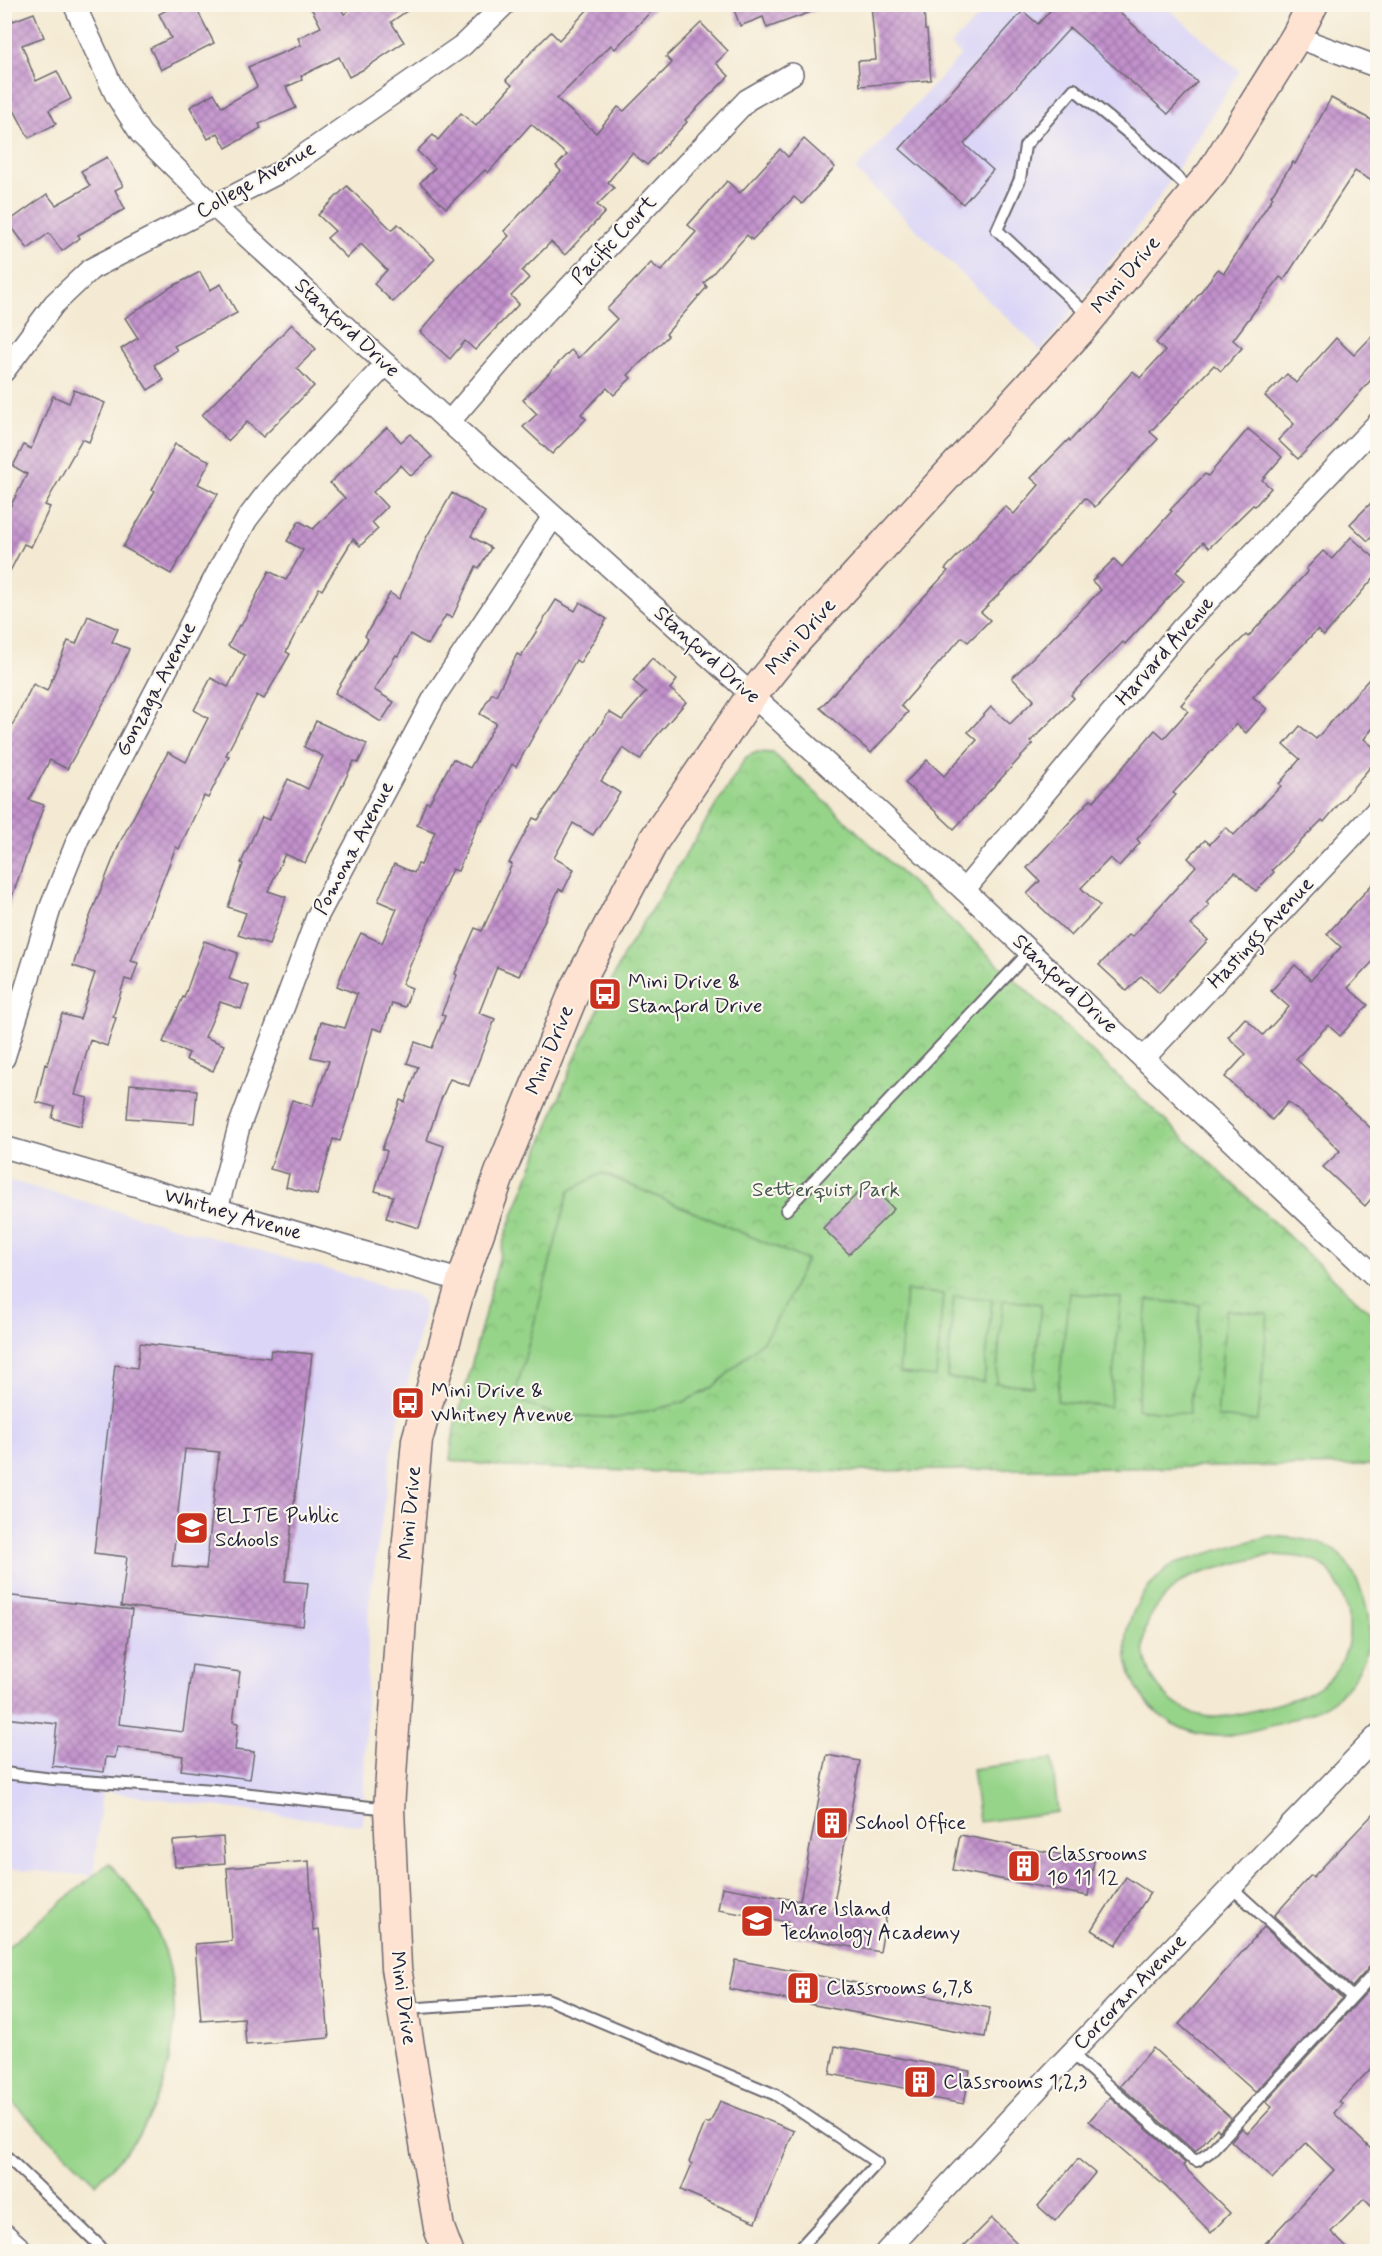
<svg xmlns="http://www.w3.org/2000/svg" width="1382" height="2256" viewBox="0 0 1382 2256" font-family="Mynerve,sans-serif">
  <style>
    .built { fill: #dbd6f7 }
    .park { fill: url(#park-crowns); stroke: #5c7b62; stroke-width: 1.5 }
    .garden { fill: #96d489; stroke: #5c7b62; stroke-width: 1.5; fill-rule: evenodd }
    .building { fill: url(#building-cross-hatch); fill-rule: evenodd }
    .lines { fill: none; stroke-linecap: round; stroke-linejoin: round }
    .lane-casing { stroke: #6c6870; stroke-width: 14 }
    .street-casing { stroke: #6c6870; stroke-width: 24 }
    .secondary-casing { stroke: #6c6870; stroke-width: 33 }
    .lane { stroke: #fff; stroke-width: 10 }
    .street { stroke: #fff; stroke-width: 21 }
    .secondary { stroke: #fee3d2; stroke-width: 30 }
    .labels { text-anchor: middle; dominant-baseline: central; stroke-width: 4.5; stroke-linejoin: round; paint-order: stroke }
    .street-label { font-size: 21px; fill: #22223b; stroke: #fbf7ec }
    .poi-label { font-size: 21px; fill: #22223b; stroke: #fbf7ec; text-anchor: start }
    .park-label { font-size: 21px; fill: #455752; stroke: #fbf7ec }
  </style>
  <defs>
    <pattern id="park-crowns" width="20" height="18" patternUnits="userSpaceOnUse" patternTransform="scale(1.5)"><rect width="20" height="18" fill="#96d489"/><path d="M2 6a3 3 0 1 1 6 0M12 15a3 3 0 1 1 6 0" fill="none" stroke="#81b677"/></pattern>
    <pattern id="building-cross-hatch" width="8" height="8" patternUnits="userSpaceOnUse" patternTransform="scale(1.5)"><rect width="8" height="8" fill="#c291cc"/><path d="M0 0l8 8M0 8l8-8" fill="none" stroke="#9d76a7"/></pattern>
  </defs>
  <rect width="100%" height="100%" fill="#fbf7ec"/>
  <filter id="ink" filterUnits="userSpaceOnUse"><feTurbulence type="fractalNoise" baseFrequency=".0167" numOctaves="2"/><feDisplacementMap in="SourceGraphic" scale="12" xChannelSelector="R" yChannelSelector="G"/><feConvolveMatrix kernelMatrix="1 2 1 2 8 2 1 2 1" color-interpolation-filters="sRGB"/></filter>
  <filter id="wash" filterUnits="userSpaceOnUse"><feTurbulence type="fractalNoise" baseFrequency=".008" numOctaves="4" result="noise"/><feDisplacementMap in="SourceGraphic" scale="24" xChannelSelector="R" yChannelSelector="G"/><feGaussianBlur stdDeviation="1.35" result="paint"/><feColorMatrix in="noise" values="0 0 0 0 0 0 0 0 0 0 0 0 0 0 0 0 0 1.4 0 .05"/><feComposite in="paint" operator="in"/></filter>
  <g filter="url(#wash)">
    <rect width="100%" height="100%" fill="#f4ead3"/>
    <g class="built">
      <path d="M991,5H1164L1240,71L1155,204L1041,351L855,170L961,55L950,45Z"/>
      <path d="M4,1179L414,1294L423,1301L424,1312L392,1451L369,1605L363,1826L102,1791L93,1876L5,1868Z"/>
    </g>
    <path class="park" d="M757,752L773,753L1377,1319V1465L696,1473L506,1467L450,1460L453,1436L505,1236L573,1063L625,952L746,757Z"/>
    <g class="garden">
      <path d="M602,1173L806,1260L782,1311L763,1341L712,1388L681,1403L617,1418L557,1415L514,1399L569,1191Z"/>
      <path d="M906,1291L943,1294L936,1377L899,1373Z"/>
      <path d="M1069,1293L1121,1298L1110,1407L1057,1401Z"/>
      <path d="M954,1296L992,1299L984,1382L947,1378Z"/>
      <path d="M1003,1300L1041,1304L1033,1386L996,1383Z"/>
      <path d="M1148,1300L1200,1305L1189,1414L1137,1409Z"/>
      <path d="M1226,1310L1268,1314L1258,1421L1217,1417Z"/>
      <path d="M1269,1536C1288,1537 1319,1539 1335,1551C1345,1558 1354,1574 1359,1585C1377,1627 1372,1665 1337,1697C1315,1717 1255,1731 1225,1736C1144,1739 1095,1651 1149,1587C1155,1580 1164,1570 1172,1565C1178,1561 1187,1560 1194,1558C1219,1549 1244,1543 1269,1536ZM1271,1555C1288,1556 1309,1556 1324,1566C1331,1572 1338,1584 1341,1593C1355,1626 1352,1658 1324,1683C1308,1698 1239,1716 1217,1717C1170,1719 1131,1666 1148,1622C1154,1607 1168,1593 1180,1583C1193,1572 1251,1560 1271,1555Z"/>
      <path d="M1052,1759L1058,1812L979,1822L972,1769Z"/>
      <path d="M109,1863C120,1875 132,1888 141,1902C188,1972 183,2062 140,2132C129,2151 110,2168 96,2184L5,2095L4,1950Z"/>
    </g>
    <g id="blocks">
      <g class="building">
        <path d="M4,4H7L13,21L34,13L44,37L22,45L36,81L57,71L71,99L49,110L56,124L29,138L4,91Z"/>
        <path d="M178,4H194L214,43L161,70L150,48L171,38L159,14Z"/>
        <path d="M309,4H339L344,14L357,4H417L391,22L404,42L364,69L349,77L339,57L301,76L302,80L286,87L296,108L259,124L261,128L226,148L218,133L208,139L190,107L214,93L222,107L257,87L248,67L301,45L298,38L321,27Z"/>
        <path d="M593,4H658L615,49L611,45L557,99L596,133L618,107L624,111L672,63L666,57L701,23L728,51L716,63L729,76L685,120L687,122L647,165L632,153L608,182L614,188L597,205L605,212L565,255L551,242L522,271L529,278L511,296L519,304L475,350L465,341L450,359L420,332L457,289L509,236L504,231L561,171L556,166L567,155L531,124L488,173L485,170L446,208L420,183L435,168L417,151L433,135L438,140L461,113L476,126L512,85L506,80L533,50L551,32L559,40Z"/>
        <path d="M732,4H825V7L767,28L763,17L740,26Z"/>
        <path d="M871,4H924L925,30H927L931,80L860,86L858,61L876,60Z"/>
        <path d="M1056,4H1110L1197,82L1168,114L1070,28L964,144L993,170L963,204L900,149L1023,11L1038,24Z"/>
        <path d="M1331,98L1377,123V184L1355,171L1284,280L1280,277L1233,340L1242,348L1221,371L1214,365L1150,432L1158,439L1095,507L1085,498L1019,574L981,612L990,620L968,642L962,637L901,706L908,712L871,753L820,708L948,571L945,569L1005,506L1014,514L1039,485L1031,478L1069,439L1070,441L1133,371L1140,378L1165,351L1156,343L1190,306L1218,269L1224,273L1273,197L1271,196L1293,162L1295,164Z"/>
        <path d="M804,139L835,167L802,204L794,197L752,240L747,235L704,283L707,287L666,334L668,336L628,375L631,378L614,395L607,388L581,414L586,419L552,454L523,427L537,414L523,400L571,350L579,358L617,319L607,309L651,263L661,271L696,232L688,225L727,181L740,193L780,149L788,157Z"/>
        <path d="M107,157L123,186L115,190L125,209L78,235L80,238L62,251L49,233L28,249L8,222L47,194L56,205L90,186L81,171Z"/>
        <path d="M347,186L392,230L398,224L435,259L393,302L374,284L387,270L361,244L347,258L327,238L335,231L318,215Z"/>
        <path d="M200,272L210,290L221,284L237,313L174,346L177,350L154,365L164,380L148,390L121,349L138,338L125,318L171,287Z"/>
        <path d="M292,324L316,349L297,368L314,386L263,437L247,422L228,441L202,415Z"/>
        <path d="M1377,331V373L1335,421L1298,459L1278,440L1294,424L1265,396L1287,374L1296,383L1336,338L1354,355Z"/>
        <path d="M74,390L105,403L89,442L82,439L45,505L50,507L31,547L24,544L4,583V505L10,507L27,474L13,466L24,445L31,449L53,396L69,403Z"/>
        <path d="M387,427L401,442L410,434L432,457L411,476L401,465L373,492L387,507L372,522L378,529L360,546L353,539L322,590L319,588L286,652L290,654L264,699L257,695L226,755L229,756L208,798L204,796L179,849L176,847L131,961L138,963L132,981L125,979L113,1017L116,1018L107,1046L90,1040L75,1095L88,1098L81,1126L52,1118L55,1107L36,1102L45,1064L47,1065L62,1014L80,1019L95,973L73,966L85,929L120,842L168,752L186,762L208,718L194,710L211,678L228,687L245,655L228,646L239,625L241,626L269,571L286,580L303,550L287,541L299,521L313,529L345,498L330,483Z"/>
        <path d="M1248,429L1282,457L1262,480L1271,488L1255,506L1253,505L1209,548L1203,542L1176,572L1185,580L1125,644L1123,642L1071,695L1074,698L1030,742L1033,744L954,829L905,783L927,760L944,776L977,740L968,732L991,707L1010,724L1034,700L1012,678L1101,590L1092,581L1114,559L1122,567L1172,511L1170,510L1205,474L1208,476Z"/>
        <path d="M175,444L210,461L198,484L218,494L171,574L123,547L155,491L152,490Z"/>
        <path d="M452,493L485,512L471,536L491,548L479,568L476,566L452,618L446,615L428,645L410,634L398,656L396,655L374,690L394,702L381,722L335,693L368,639L365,636L390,593L399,599L426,538Z"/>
        <path d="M1377,497V531L1368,541L1350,524Z"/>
        <path d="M1351,537L1377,560V574L1324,636L1317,630L1253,697L1267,709L1246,733L1236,724L1173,793L1176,795L1137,839L1140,843L1119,866L1110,858L1081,888L1100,906L1071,936L1027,894L1040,881L1027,868L1091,799L1094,801L1155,730L1164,738L1188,711L1181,705L1216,664L1246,635L1248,637L1308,571L1306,569L1323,551L1332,559Z"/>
        <path d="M556,600L575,611L580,602L607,619L580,663L576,660L516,767L512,764L482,820L480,819L458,871L452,869L402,984L412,988L405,1007L392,1003L382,1031L373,1028L353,1101L340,1141L333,1139L317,1195L286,1187L289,1174L270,1169L292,1100L313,1106L329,1061L311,1057L321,1022L345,1028L357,994L337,986L346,963L361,933L382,943L397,909L378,901L394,864L414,873L418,864L421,865L435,832L417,825L426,802L429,803L453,759L470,768L496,723L480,714L492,693L496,695L517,654L521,656Z"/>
        <path d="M88,616L118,629L112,642L129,649L114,684L67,769L50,760L29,800L44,805L8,908H4V742L33,684L47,691L68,641L76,644Z"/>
        <path d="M652,658L677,680L670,689L686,702L654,739L640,760L623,748L601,781L620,793L593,835L573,823L554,858L574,869L563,891L559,889L519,976L497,967L479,1013L495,1019L469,1086L450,1079L439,1104L427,1140L444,1146L419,1228L386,1218L393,1196L375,1191L387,1151L382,1149L400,1100L405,1102L418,1067L407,1063L415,1042L432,1048L445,1016L441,1015L457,975L455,974L475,928L482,931L512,864L509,863L533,818L538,820L609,712L622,720L646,692L633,681Z"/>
        <path d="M1377,670V723L1364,739L1377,750V759L1324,822L1322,820L1272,870L1274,872L1256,891L1235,872L1206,902L1209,905L1191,925L1208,940L1159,993L1141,976L1127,991L1099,965L1129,935L1132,937L1196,866L1188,858L1205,840L1210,844L1226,827L1234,835L1281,786L1279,784L1300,759L1284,745L1300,726L1316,739Z"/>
        <path d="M316,721L367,744L358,763L354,761L305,863L285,854L268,891L286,897L269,945L238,935L246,913L228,907L243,864L241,863L262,817L269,820L288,779L308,789L323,756L304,747Z"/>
        <path d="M1377,879V957L1348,988L1368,1005L1340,1036L1328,1025L1296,1059L1377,1134V1192L1365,1206L1323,1167L1340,1151L1304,1115L1288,1102L1272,1120L1225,1077L1246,1054L1228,1037L1245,1018L1263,1035L1289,1007L1271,991L1295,965L1311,980L1341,947L1327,934Z"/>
        <path d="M204,941L238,953L229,979L249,986L241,1009L220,1002L205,1037L224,1045L213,1071L186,1060L189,1053L163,1042L183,997L184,998Z"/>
        <path d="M130,1084L197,1090L194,1123L127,1118Z"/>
        <path d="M868,1183L894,1209L849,1254L823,1228Z"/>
        <path d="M140,1343L270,1358L271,1350L312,1354L285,1581L308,1583L303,1626L121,1606L127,1557L94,1553L115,1365L137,1368ZM185,1449L219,1452L206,1569L172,1566Z"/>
        <path d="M4,1595L132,1610L119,1724L183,1732L192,1665L240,1672L233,1722L238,1723L235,1750L254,1752L250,1779L181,1770L183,1756L117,1747L115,1758L106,1757L104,1772L52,1766L57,1724L4,1718Z"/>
        <path d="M827,1755L860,1761L833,1908L886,1917L880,1952L786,1935L788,1922L718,1910L722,1887L800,1901Z"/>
        <path d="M1377,1810V1962L1372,1964L1352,1987L1274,1916L1311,1875L1313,1877Z"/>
        <path d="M960,1835L1094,1861L1088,1896L953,1870Z"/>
        <path d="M223,1837L225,1863L175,1867L173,1841Z"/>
        <path d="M309,1861L313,1930L319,1929L329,2038L246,2045L244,2018L201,2021L195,1944L232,1941L227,1868Z"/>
        <path d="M1126,1877L1150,1893L1116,1945L1092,1930Z"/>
        <path d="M1264,1927L1342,1998L1255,2092L1179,2024Z"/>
        <path d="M735,1960L990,2008L985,2037L729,1989Z"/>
        <path d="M1377,1981V2062L1339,2102L1342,2104L1334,2113L1377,2155V2212L1364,2199L1331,2232L1351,2252H1257L1334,2170L1306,2143L1272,2179L1231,2141L1242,2128L1248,2133L1272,2107L1266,2102Z"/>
        <path d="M835,2046L970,2071L964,2104L914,2095L915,2090L830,2074Z"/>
        <path d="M1153,2048L1231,2118L1219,2131L1217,2128L1195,2152L1120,2086Z"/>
        <path d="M1110,2097L1185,2163L1183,2166L1230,2213L1211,2233L1167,2188L1089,2121Z"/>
        <path d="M720,2101L794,2131L756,2222L681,2190L692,2164L689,2162L705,2123H710Z"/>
        <path d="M1078,2159L1095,2173L1055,2221L1038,2206Z"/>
        <path d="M992,2218L1026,2252H958Z"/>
      </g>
    </g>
  </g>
  <g filter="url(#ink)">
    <use href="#blocks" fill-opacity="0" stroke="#6c6870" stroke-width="1.5"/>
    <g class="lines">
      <defs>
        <g id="lane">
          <path d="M1089,316L997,230L1020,179L1025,146L1074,89L1134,138L1194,193"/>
          <path d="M786,1210L1029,952"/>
          <path d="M4,1773L53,1779L214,1790L389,1809"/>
          <path d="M1231,1887L1351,1996"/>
          <path d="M406,2009L547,1999L776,2095L877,2163L796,2252"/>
          <path d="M1071,2053L1189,2157L1197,2161L1210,2152L1378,1969"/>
          <path d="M4,2154L100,2246L102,2252"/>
        </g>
        <g id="street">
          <path d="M74,4L116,95L141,134L214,206L449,422L752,695L964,890L1378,1279"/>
          <path d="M1296,37L1378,67"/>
          <path d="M4,371L54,304L91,269L280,172L463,45L505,4"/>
          <path d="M449,422L525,334L747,100L792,74"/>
          <path d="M964,890L1182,628L1378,423"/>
          <path d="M4,1058L50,909L78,839L223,562L247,519L273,485L386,364"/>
          <path d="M1144,1058L1378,809"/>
          <path d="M4,1147L462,1281"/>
          <path d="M217,1209L239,1127L317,917L435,696L553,517"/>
          <path d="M4,2234L24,2252"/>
          <path d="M886,2252L1060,2065L1378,1735"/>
        </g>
        <path id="secondary" d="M448,2252L439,2228L396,1968L389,1809L401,1618L417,1440L462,1281L500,1173L575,990L654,840L752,695L795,642L1082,328L1212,172L1296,37L1313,4"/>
      </defs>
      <use href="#lane" class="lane-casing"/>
      <use href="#street" class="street-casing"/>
      <use href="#secondary" class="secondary-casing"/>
      <use href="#lane" class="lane"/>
      <use href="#street" class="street"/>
      <use href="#secondary" class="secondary"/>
    </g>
  </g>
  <defs>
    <symbol id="bus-square" viewBox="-11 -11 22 22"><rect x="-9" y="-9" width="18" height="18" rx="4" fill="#c8321e" stroke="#fbf7ec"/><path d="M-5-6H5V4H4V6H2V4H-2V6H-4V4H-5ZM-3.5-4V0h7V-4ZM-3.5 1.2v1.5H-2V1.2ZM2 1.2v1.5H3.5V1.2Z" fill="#fff"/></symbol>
    <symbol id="school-square" viewBox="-11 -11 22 22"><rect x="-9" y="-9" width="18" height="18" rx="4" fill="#c8321e" stroke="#fbf7ec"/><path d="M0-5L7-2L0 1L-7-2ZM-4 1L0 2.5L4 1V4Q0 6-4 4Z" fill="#fff"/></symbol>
    <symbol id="building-square" viewBox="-11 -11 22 22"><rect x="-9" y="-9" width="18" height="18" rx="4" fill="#c8321e" stroke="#fbf7ec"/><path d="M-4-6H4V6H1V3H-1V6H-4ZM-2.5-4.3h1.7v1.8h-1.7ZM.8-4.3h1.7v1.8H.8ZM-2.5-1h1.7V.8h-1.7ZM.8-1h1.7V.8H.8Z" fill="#fff"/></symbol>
  </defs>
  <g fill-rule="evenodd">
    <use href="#bus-square" x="586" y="975" width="38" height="38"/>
    <use href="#bus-square" x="389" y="1384" width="38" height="38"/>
    <use href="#school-square" x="173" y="1509" width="38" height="38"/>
    <use href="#building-square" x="813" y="1804" width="38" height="38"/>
    <use href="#building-square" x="1005" y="1847" width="38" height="38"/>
    <use href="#school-square" x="738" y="1902" width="38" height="38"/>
    <use href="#building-square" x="784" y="1969" width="38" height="38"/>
    <use href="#building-square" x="901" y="2063" width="38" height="38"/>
  </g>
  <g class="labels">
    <g class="street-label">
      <text transform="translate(256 180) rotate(-30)">College Avenue</text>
      <text transform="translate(614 240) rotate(-47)">Pacific Court</text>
      <text transform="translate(1126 275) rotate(-50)">Mini Drive</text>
      <text transform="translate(347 328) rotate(43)">Stanford Drive</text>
      <text transform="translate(801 637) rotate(-49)">Mini Drive</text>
      <text transform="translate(1165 651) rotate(-49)">Harvard Avenue</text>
      <text transform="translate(707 655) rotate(42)">Stanford Drive</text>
      <text transform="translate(156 689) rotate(-62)">Gonzaga Avenue</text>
      <text transform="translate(354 848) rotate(-62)">Pomona Avenue</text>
      <text transform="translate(1261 933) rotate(-47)">Hastings Avenue</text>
      <text transform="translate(1065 984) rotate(43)">Stanford Drive</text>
      <text transform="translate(550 1050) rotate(-68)">Mini Drive</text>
      <text transform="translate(233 1214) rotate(16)">Whitney Avenue</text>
      <text transform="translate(410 1513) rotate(-85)">Mini Drive</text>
      <text transform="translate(1130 1992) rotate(-46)">Corcoran Avenue</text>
      <text transform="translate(403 1998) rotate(82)">Mini Drive</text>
    </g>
    <g class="poi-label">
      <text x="628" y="982">Mini Drive &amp;<tspan x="628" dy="24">Stanford Drive</tspan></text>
      <text x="431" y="1391">Mini Drive &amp;<tspan x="431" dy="24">Whitney Avenue</tspan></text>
      <text x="215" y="1516">ELITE Public<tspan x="215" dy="24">Schools</tspan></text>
      <text x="855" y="1823">School Office</text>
      <text x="1047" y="1854">Classrooms<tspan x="1047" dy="24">10 11 12</tspan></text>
      <text x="780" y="1909">Mare Island<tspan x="780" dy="24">Technology Academy</tspan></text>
      <text x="826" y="1988">Classrooms 6,7,8</text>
      <text x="943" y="2082">Classrooms 1,2,3</text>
    </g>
    <g class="park-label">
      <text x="826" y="1190">Setterquist Park</text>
    </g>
  </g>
  <rect width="1382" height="2256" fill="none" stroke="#fbf7ec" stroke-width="24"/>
</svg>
